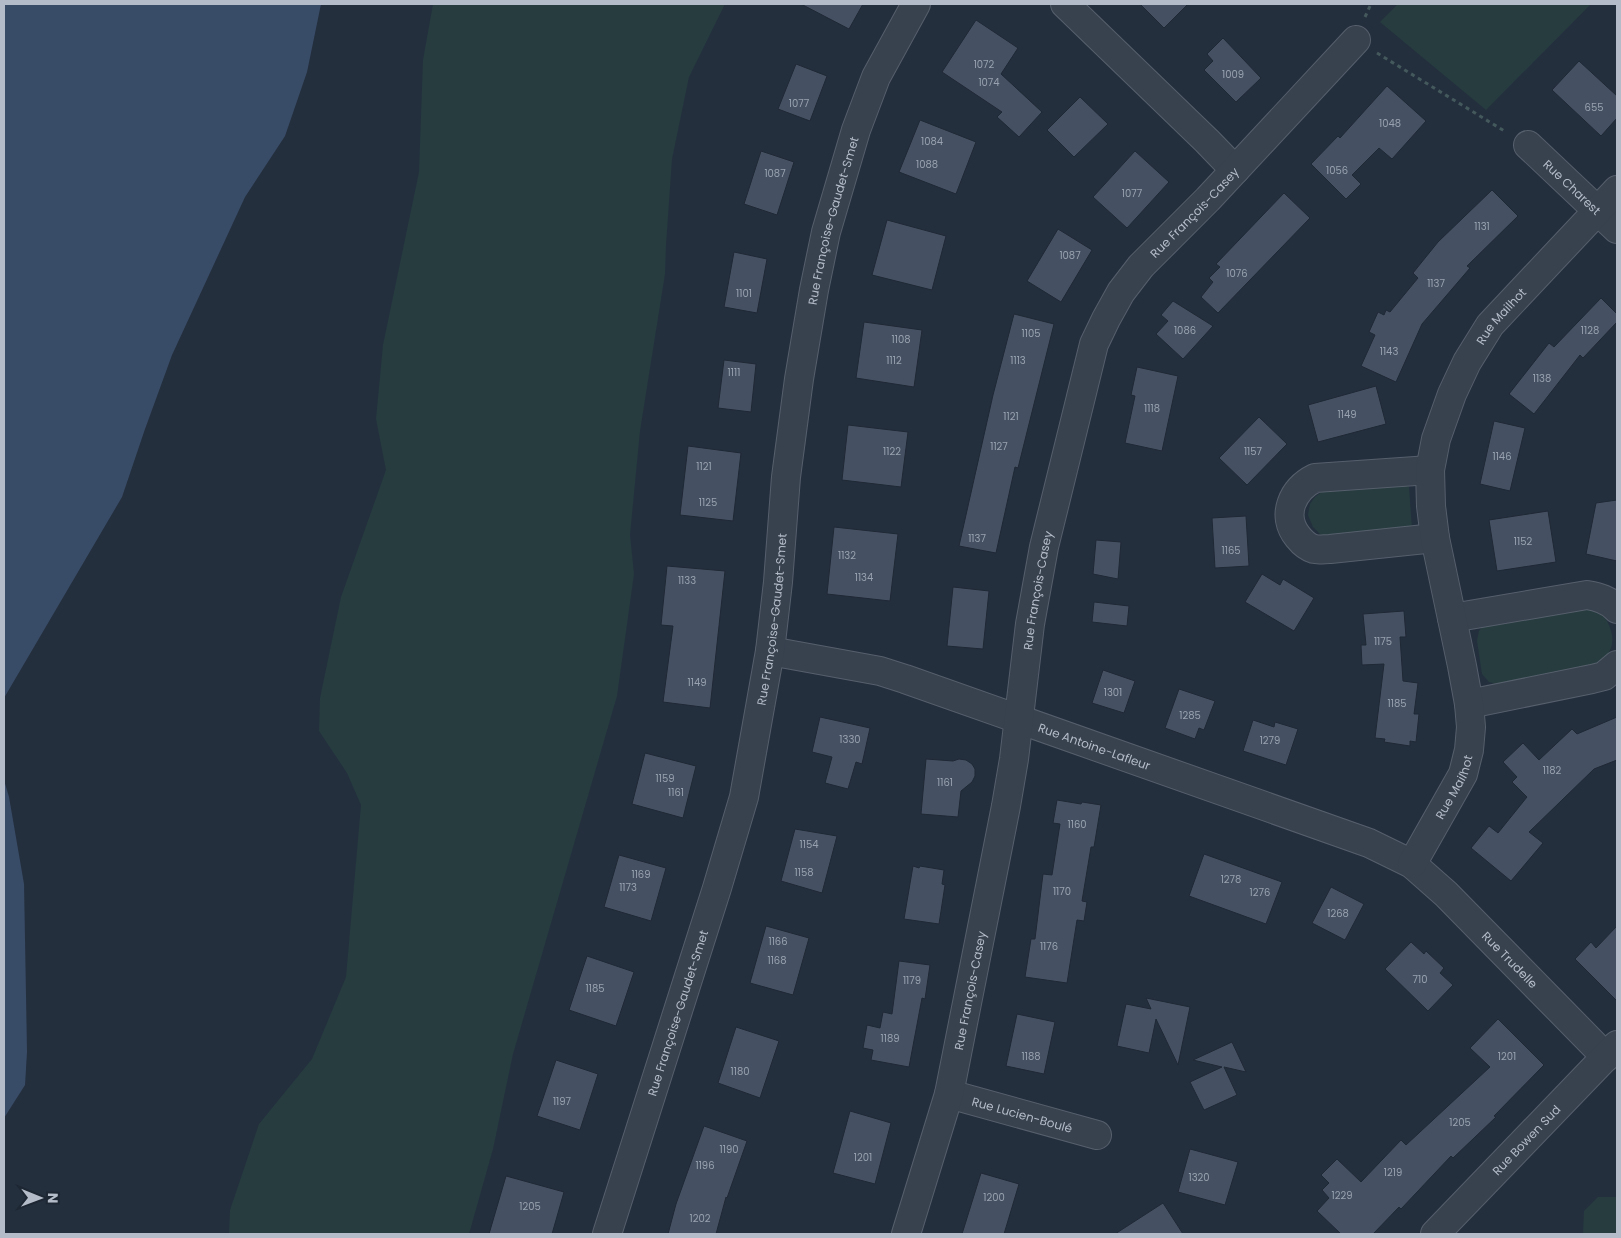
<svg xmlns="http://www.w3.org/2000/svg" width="1621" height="1238" viewBox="0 0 1621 1238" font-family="Poppins,sans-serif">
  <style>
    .green { fill: #263c3f }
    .water { fill: #394c67 }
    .building { fill: #455162; stroke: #1f2835 }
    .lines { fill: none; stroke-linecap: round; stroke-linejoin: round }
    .minor-casing { stroke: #565f6c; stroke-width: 30 }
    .path { stroke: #44595c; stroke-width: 3; stroke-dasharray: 4 4; stroke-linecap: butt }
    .minor { stroke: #38414e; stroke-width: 28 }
    .labels { text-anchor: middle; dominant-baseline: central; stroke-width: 4.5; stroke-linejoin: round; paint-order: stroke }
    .number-label { font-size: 10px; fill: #98a1af }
    .street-label { font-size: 12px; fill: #b4bcc9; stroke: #1d2633 }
  </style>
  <rect width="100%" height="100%" fill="#242f3e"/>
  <g class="green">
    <path d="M433,4H725L689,77L672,159L666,245L665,274L640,431L630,535L634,574L617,696L513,1054L493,1149L469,1234H229L230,1210L259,1124L312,1059L346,977L361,805L347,773L319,731L320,698L341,597L386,470L376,419L383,345L419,172L423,60Z"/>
    <path d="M1398,4H1591L1486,110L1380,22Z"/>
    <path d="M1404,485L1409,487L1412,529L1328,537L1320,534L1313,527L1308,515L1310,504L1315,497L1323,491L1331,488Z"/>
    <path d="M1584,609C1598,611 1607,615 1611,631C1614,640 1612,651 1604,659C1593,670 1519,681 1500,685L1489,682L1482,674L1477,641L1479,631L1485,623Z"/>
    <path d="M1598,1197H1617V1234H1583L1584,1211Z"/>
  </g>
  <g class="water">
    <path d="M4,4H321L307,72L285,136L245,197L172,355L145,429L122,497L4,698Z"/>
    <path d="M4,780L9,797L24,884L27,1052L25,1085L4,1118Z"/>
  </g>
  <g class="building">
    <path d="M801,4H863L849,29Z"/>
    <path d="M1140,4H1188L1164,28Z"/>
    <path d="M976,20L1018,48L1001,74L1042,112L1019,137L997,117L1002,112L942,72Z"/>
    <path d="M1223,38L1261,78L1236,102L1204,70L1213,61L1207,54Z"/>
    <path d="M1579,61L1617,96V118L1601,136L1552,90Z"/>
    <path d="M796,64L827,76L810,121L778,109Z"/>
    <path d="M1387,86L1426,121L1392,159L1379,148L1352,175L1361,184L1346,199L1311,164L1338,136L1340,138Z"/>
    <path d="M1080,97L1108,124L1074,157L1047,130Z"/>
    <path d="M920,120L976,142L956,194L899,172Z"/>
    <path d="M761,151L794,162L777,215L744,204Z"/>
    <path d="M1135,151L1169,182L1127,228L1093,197Z"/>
    <path d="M1492,190L1518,216L1467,266L1470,268L1422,324L1396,382L1361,366L1375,335L1369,332L1378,312L1384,315L1386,310L1390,312L1418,278L1413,273L1438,242Z"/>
    <path d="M1284,193L1310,218L1218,313L1201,297L1213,282L1209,278L1220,267L1216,264Z"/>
    <path d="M887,220L946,236L932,290L872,275Z"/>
    <path d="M1058,229L1092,250L1061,302L1027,281Z"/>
    <path d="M734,252L767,259L757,313L724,307Z"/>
    <path d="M1601,298L1617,314V322L1583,358L1580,355L1534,414L1509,394L1549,343L1554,347Z"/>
    <path d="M1173,301L1213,326L1183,359L1156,334L1168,321L1161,315Z"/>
    <path d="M1014,314L1054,324L1018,468L1015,467L996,553L959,546L993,395Z"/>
    <path d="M864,322L922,330L914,387L856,378Z"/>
    <path d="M724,360L756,364L751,412L718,408Z"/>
    <path d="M1137,367L1178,376L1162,451L1125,443L1135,396L1131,395Z"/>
    <path d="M1376,386L1386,424L1318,442L1308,405Z"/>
    <path d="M1259,417L1287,444L1247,485L1219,458Z"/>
    <path d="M1494,421L1525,428L1510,491L1480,484Z"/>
    <path d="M848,425L908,432L901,487L842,480Z"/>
    <path d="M688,446L741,453L733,521L680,515Z"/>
    <path d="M1617,500V561L1586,554L1596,503Z"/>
    <path d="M1548,511L1556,562L1497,571L1489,520Z"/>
    <path d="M1246,516L1249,566L1215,568L1212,518Z"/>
    <path d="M834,527L898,534L890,601L827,594Z"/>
    <path d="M1096,540L1121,542L1118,579L1093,574Z"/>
    <path d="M667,566L725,571L710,708L663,702L673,626L661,625Z"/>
    <path d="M1262,574L1280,585L1283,579L1314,598L1294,631L1245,602Z"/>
    <path d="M953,587L989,591L983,649L947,646Z"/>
    <path d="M1094,602L1129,606L1127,626L1092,622Z"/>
    <path d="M1404,611L1406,637H1400L1403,681L1418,683L1414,714H1419L1416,742L1410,741V746L1384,742L1385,739L1375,738L1384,664L1362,665L1361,645H1366L1363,614Z"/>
    <path d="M1103,670L1135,681L1124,713L1092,703Z"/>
    <path d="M1179,689L1215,701L1204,730L1199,728L1195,739L1165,728Z"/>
    <path d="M820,717L870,728L862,764L856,762L848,789L825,783L832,757L812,752Z"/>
    <path d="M1617,717V760L1594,769L1529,832L1543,843L1511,881L1471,848L1489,826L1498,833L1527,797L1512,782L1517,777L1503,762L1523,743L1539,760L1572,729L1577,734Z"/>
    <path d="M1253,720L1274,727L1275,722L1298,729L1286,765L1243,751Z"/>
    <path d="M645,753L696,766L683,818L632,804Z"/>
    <path d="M926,759L953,761L959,759L966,760L972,764L975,769V776L972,782L961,791L958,817L921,814Z"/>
    <path d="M1057,800L1081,804L1082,802L1101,805L1094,847H1091L1082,901L1087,902L1084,921L1077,920L1067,983L1025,977L1031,939H1035L1043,874L1052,875L1060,824L1053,823Z"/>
    <path d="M795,829L837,836L822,893L781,881Z"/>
    <path d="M1204,854L1282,882L1266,924L1189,896Z"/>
    <path d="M619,855L666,868L651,921L604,907Z"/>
    <path d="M913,866L919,868L920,866L944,870L942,884L945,885L939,924L904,919Z"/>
    <path d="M1331,887L1364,904L1345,940L1312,923Z"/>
    <path d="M766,926L809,938L793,995L750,983Z"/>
    <path d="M1617,926V1001L1575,959L1591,942L1596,948Z"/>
    <path d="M1411,942L1424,954L1426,951L1444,968L1440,973L1453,985L1428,1011L1385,969Z"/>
    <path d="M587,956L634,972L616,1026L569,1010Z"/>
    <path d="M899,961L930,965L925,999L922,998L909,1067L871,1060L873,1050L863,1048L867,1025L880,1028L883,1012L892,1014Z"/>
    <path d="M1146,998L1190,1007L1178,1065L1156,1019L1149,1053L1117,1046L1126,1004L1151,1009Z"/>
    <path d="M1017,1014L1055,1022L1044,1074L1006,1066Z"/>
    <path d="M1498,1019L1544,1065L1494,1116L1496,1117L1453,1158L1451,1156L1401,1209L1399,1207L1373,1234H1341L1317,1211L1329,1198L1322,1190L1329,1183L1321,1175L1337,1159L1361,1182L1401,1140L1406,1145L1490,1067L1470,1048Z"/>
    <path d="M736,1027L779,1041L760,1098L718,1083Z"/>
    <path d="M1232,1042L1246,1072L1224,1067L1237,1095L1204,1110L1190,1082L1222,1067L1193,1060Z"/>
    <path d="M556,1060L598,1074L580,1130L537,1116Z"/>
    <path d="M850,1111L891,1123L875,1184L833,1173Z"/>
    <path d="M704,1126L747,1141L727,1198L726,1197L716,1234H668L676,1204Z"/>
    <path d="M1190,1149L1238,1162L1225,1205L1178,1192Z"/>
    <path d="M981,1173L1019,1184L1004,1234H962Z"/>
    <path d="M506,1176L564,1192L552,1234H489Z"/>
    <path d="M1163,1203L1183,1234H1115Z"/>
  </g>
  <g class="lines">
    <defs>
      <g id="minor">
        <path d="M1065,4L1207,141L1235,170"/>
        <path id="s1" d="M1528,145L1617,229"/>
        <path d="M1430,470L1315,478C1293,489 1280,515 1298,537C1302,542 1307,547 1314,549C1318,550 1325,549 1330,549L1435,538"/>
        <path d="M1452,618L1587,595C1599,597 1609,600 1617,609"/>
        <path id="s2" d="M770,651L880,671L905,679L1369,843L1412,864L1446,894L1606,1057"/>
        <path d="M1469,704L1592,679L1604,676L1617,665"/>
        <path id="s3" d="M1412,864L1463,774L1469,750L1471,727L1469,704L1462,666L1435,538L1431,506L1430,470L1436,439L1452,394L1467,362L1490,325L1617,190"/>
        <path id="s4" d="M949,1094L1097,1135"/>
        <path id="s5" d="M607,1234L717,888L744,797L770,651L778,582L786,477L799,379L814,290L826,232L856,130L876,77L916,4"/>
        <path id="s6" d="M906,1234L949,1094L1006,806L1014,759L1030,624L1044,547L1094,344L1106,319L1121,292L1141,266L1208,199L1356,40"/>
        <path id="s7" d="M1435,1234L1617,1045"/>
      </g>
    </defs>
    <use href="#minor" class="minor-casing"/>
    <g class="path">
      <path d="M1365,17L1371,4"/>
      <path d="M1377,53L1506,132"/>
    </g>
    <use href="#minor" class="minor"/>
  </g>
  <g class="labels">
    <g class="number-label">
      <text x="984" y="64">1072</text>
      <text x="1233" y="74">1009</text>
      <text x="989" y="82">1074</text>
      <text x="799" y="103">1077</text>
      <text x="1594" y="107">655</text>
      <text x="1390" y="123">1048</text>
      <text x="932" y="141">1084</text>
      <text x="927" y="164">1088</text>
      <text x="1337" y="170">1056</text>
      <text x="775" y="173">1087</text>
      <text x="1132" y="193">1077</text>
      <text x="1482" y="226">1131</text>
      <text x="1070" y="255">1087</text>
      <text x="1237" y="273">1076</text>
      <text x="1436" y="283">1137</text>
      <text x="744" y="293">1101</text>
      <text x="1185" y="330">1086</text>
      <text x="1590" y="330">1128</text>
      <text x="1031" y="333">1105</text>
      <text x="901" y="339">1108</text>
      <text x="1389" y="351">1143</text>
      <text x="894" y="360">1112</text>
      <text x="1018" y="360">1113</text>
      <text x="734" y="372">1111</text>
      <text x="1542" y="378">1138</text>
      <text x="1152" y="408">1118</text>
      <text x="1347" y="414">1149</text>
      <text x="1011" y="416">1121</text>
      <text x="999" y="446">1127</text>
      <text x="892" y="451">1122</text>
      <text x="1253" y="451">1157</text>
      <text x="1502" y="456">1146</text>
      <text x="704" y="466">1121</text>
      <text x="708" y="502">1125</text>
      <text x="977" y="538">1137</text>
      <text x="1523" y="541">1152</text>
      <text x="1231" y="550">1165</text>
      <text x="847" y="555">1132</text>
      <text x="864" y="577">1134</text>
      <text x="687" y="580">1133</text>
      <text x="1383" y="641">1175</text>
      <text x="697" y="682">1149</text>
      <text x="1113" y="692">1301</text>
      <text x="1397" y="703">1185</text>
      <text x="1190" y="715">1285</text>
      <text x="850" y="739">1330</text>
      <text x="1270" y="740">1279</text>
      <text x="1552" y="770">1182</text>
      <text x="665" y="778">1159</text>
      <text x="945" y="782">1161</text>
      <text x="676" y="792">1161</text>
      <text x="1077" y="824">1160</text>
      <text x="809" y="844">1154</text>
      <text x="804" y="872">1158</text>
      <text x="641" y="874">1169</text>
      <text x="1231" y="879">1278</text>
      <text x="628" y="887">1173</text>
      <text x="1062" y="891">1170</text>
      <text x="1260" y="892">1276</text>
      <text x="1338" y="913">1268</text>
      <text x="778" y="941">1166</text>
      <text x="1049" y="946">1176</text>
      <text x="777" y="960">1168</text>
      <text x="1420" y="979">710</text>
      <text x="912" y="980">1179</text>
      <text x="595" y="988">1185</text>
      <text x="890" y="1038">1189</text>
      <text x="1031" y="1056">1188</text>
      <text x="1507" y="1056">1201</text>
      <text x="740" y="1071">1180</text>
      <text x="562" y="1101">1197</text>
      <text x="1460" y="1122">1205</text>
      <text x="729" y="1149">1190</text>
      <text x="863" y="1157">1201</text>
      <text x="705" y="1165">1196</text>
      <text x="1393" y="1172">1219</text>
      <text x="1199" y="1177">1320</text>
      <text x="1342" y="1195">1229</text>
      <text x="994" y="1197">1200</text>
      <text x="530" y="1206">1205</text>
      <text x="700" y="1218">1202</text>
    </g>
    <g class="street-label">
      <text stroke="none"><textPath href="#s1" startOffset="61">Rue Charest</textPath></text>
      <text stroke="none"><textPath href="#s6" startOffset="1078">Rue François-Casey</textPath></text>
      <text stroke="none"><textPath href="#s5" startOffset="1042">Rue Françoise-Gaudet-Smet</textPath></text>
      <text stroke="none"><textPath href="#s3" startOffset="584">Rue Mailhot</textPath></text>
      <text stroke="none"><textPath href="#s6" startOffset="658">Rue François-Casey</textPath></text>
      <text stroke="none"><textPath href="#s5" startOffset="638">Rue Françoise-Gaudet-Smet</textPath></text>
      <text stroke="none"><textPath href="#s2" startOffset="339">Rue Antoine-Lafleur</textPath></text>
      <text stroke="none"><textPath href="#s3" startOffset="88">Rue Mailhot</textPath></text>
      <text stroke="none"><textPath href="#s2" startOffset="815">Rue Trudelle</textPath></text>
      <text stroke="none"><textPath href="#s6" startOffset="252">Rue François-Casey</textPath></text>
      <text stroke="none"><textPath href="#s5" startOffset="232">Rue Françoise-Gaudet-Smet</textPath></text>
      <text stroke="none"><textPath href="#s4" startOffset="76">Rue Lucien-Boulé</textPath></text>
      <text stroke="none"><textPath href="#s7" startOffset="131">Rue Bowen Sud</textPath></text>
    </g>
  </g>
  <rect width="1621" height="1238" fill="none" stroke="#b4bcc9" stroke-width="10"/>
  <g transform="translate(40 1198) rotate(91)" stroke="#1d2633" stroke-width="4" paint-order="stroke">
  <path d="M0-4L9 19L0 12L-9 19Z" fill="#b4bcc9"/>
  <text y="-8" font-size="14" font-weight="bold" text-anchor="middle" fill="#b4bcc9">N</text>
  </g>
</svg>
